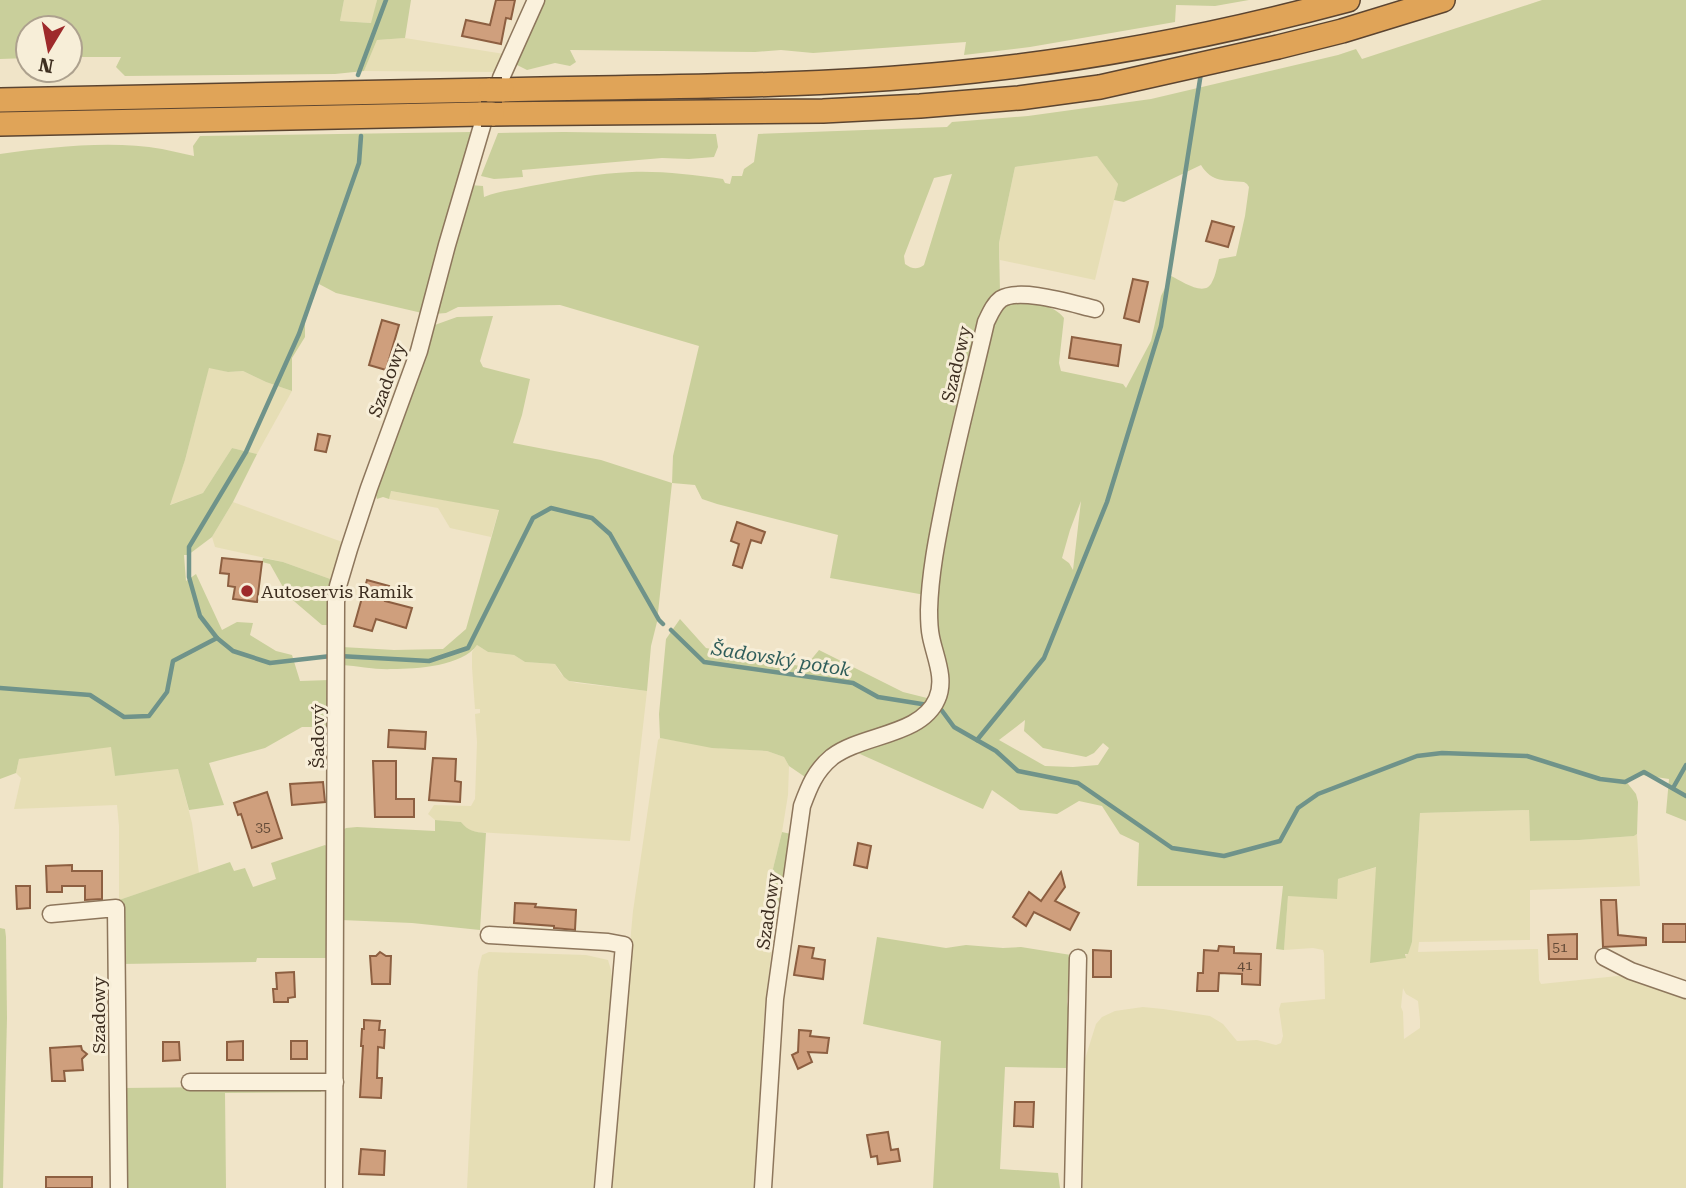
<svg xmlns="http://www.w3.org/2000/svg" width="1686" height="1188" viewBox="0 0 1686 1188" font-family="'Roboto Serif',serif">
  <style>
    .farmland { fill: #e6deb5; fill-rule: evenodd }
    .green { fill: #c9cf9b; fill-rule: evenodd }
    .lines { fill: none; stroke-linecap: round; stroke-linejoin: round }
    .stream { stroke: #6f938a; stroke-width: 4.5 }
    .building { fill: #cf9f7d; stroke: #8d5f41; stroke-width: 2 }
    .minor-casing { stroke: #8d765c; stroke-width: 19 }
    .highway-casing { stroke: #5b4430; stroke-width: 26 }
    .minor { stroke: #faf1dc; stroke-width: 16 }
    .highway { stroke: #e0a458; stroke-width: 23 }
    .highway-bridge-casing { stroke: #5b4430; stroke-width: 26; stroke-linecap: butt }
    .highway-bridge { stroke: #e0a458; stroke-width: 23 }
    .poi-dot { fill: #9e2a2b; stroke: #f7eed8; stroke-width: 2.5 }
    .labels { text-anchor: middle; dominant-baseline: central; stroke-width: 6; stroke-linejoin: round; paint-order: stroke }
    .number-label { font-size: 14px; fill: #624a37 }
    .street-label { font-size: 18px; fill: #3d2e20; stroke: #f7eed8 }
    .poi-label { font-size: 18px; fill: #3d2e20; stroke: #f7eed8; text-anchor: start }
    .water-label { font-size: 19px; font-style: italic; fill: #2f5d5a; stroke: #f7eed8 }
  </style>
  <rect width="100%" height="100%" fill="#f0e4c8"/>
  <g class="farmland">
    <path d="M344,0H377L372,23L340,21Z"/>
    <path d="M405,38L504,54L496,72L364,71L377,40Z"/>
    <path d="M1097,156L1118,184L1095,280L1000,260L999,243L1015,167Z"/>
    <path d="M209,367L228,372L243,371L266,382L292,391L257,454L232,448L203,493L169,505L185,460Z"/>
    <path d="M390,491L499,509L491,537L450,528L438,508L389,499Z"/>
    <path d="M233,502L345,543L333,580L283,562L215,547L212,537Z"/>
    <path d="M477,645L488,652L514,655L525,662L555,664L561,674L569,681L577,683L647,691L630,841L477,832L466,829L461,822L435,820L428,814L434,805L471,806L475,799L477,742L475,714L480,713V709H475L472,667V652Z"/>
    <path d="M660,738L725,749H739L767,751L784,757L789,766L788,795L782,832L769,885L773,923V938L764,1017L755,1188H609L613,1128L633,911L658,740Z"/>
    <path d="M112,746L115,776L178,769L192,823L199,873L119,900V826L117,805L14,809L21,778L16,773L19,759Z"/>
    <path d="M1529,810L1530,841L1579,840L1634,836L1637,834L1640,886L1530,890V940L1419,942L1418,952L1538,949L1539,980L1541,984L1627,975L1667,986L1686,998V1188H1083L1084,1062L1096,1024L1102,1017L1115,1011L1143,1007L1163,1009L1210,1016L1223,1024L1237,1041L1257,1040L1276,1045L1281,1043L1283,1036L1279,1009L1281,1003L1325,999L1324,954L1323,950L1313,948L1284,950L1288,895L1336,899L1338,879L1377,867L1370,962L1405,958L1412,942L1420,813ZM1403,988L1406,994L1418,1001L1420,1020V1028L1404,1039L1403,1012L1401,1007Z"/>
    <path d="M489,952L586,955L608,960L611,970L612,980L597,1188H467L478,971L482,955Z"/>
  </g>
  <g class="green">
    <path d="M0,0H344L340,21L371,23L377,0H411L405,38L377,40L364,71L335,74L125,76L116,67L121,57H70V28H28V58L0,59Z"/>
    <path d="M542,0H1249L1215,6L1176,5L1175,22L1030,47L964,55L966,42L813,53L781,50L755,52L570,50L576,62L570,66L555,63L527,70L515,64Z"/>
    <path d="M1542,0H1686V821L1666,813L1669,779L1642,775L1625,780L1636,794L1638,802L1637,834L1634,836L1579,840L1530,841L1529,810L1420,813L1412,942L1408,954H1405L1406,958L1370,963L1376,867L1338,879L1337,899L1288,896L1284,950L1276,949L1283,886H1137L1139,843L1120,834L1102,806L1079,801L1057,814L1020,810L992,790L983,809L860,754L838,747L808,779L789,766L784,757L767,751L712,748L660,738L659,714L666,639L680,619L706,648L805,667L819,650L903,692L943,702C950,668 935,636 936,601C937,560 948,519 957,479C968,427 978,374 992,322C1005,298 1022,298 1045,306C1054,309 1058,311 1064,318L1059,363L1061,371L1123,384L1126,388L1151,341L1161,296L1171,276C1182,281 1205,298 1212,282C1216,275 1217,266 1219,259L1236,256L1245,216L1249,187L1247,184L1244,182C1225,180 1212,183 1201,165L1124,202L1114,200L1118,184L1097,156L1015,167L999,243L1000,293L991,300L984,314L968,372L945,474L927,573L925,595L830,578L838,535L717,504L702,499L695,485L672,483L657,622L651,646L647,691L569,681L564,677L555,664L525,662L514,655L488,652L477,645C463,666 416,669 393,669C376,670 359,666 342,665V647L394,650L443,649L466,629L499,510L391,491L389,499L383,497L377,499L374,489L424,357L432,326L457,317L493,316L480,361L483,367L530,379L522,415L513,443L601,460L672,483L673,456L699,346L560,305L458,307L446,313L434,314L470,185L483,186L484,197C500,191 513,190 531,186C564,180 598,173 632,172C662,171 693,175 723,179L725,183L730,184L732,176H742L744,169L754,162L758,134L947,127L952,122L1028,116L1151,99L1338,55L1356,49L1362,59ZM952,174L924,265C917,270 912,269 905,264L904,256L934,178ZM1081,501L1073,570L1069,563L1062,558L1070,530ZM1025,720L1024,731L1043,748L1086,757L1094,753L1103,743L1109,748L1098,765L1073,767L1045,766L999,740Z"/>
    <path d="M472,132L458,176L460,181L422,313L336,293L319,284L305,310V337L292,358V391L266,382L243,371L228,372L209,368L185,460L170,505L203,493L232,448L257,454L233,502L212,537L188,555H184L186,581L196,574L222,630L237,622L253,623L250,635L276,651L292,655L300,681L330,680L328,727H302L265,748L209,763L224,805L189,810L178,769L115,776L111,747L19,759L16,773L0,779V154C50,147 112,140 162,149C173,151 183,154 194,156L193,146L200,136Z"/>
    <path d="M564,132L716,134L718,147L714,157L689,159L662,158L522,170L523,177L494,179L481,176L498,133Z"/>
    <path d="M263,558L283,562L333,580L328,609L329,625H322L288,596L270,564L262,562Z"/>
    <path d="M435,820L461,822C468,831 475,832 486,833L480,930L412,923L341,920L342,831L346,828L357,827L435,831Z"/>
    <path d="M782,832L791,834L780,913L772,912L769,885Z"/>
    <path d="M325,845L329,848V958H257L256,962L120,964L119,900L230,862L234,871L245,868L253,887L276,879L271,863Z"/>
    <path d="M0,928L5,929L6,937L7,1018L3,1188H0Z"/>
    <path d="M877,937L946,948L966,945L1003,948L1021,947L1071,955L1067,1002L1070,1020V1046L1066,1068L1005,1067L1000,1169L1058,1173L1060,1188H933L941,1041L863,1024Z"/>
    <path d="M218,1087H322L321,1092L225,1093L226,1188H124L123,1088Z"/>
  </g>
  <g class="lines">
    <g class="stream">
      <path d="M358,75L386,0"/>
      <path d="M671,630L704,662L853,683L878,697L928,705L940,708L954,727L996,751L1018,771L1078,783L1172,848L1224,856L1280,841L1298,808L1318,794L1417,756L1442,753L1527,756L1600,779L1625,782L1644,772L1686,796"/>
      <path d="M217,638L200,616L189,577V547L246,452L299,334L359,163L361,136"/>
      <path d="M339,656L429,661L468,648L533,518L551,508L592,518L610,534L659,620L663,624"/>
      <path d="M0,688L90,695L124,717L149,716L167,692L173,661L217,638L233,651L270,663L331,656"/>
      <path d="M977,740L1044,658L1107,502L1161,326L1201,73"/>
      <path d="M1673,788L1686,765"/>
    </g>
  </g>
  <g class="building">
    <path d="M496,0H515L511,19L506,18L501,44L462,36L466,20L490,25Z"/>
    <path d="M1212,221L1234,227L1228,247L1206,241Z"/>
    <path d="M1133,279L1148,282L1139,322L1124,318Z"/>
    <path d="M382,320L399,325L386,370L369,365Z"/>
    <path d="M1072,337L1121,345L1118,366L1069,358Z"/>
    <path d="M318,434L330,436L326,452L315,450Z"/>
    <path d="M737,522L765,532L761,543L751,540L742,568L733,565L739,544L731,541Z"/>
    <path d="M222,558L262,562L257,602L233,599L235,587L228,586L229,574L220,573Z"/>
    <path d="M367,580L389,586L385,601L412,608L406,628L376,619L372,631L354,626Z"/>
    <path d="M389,730L426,732L425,749L388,747Z"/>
    <path d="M433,758L456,759L455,781L461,782L460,802L429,800Z"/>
    <path d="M373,761H396V799H414V817H375Z"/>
    <path d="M323,782L325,802L292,805L290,784Z"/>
    <path d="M267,792L282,838L252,848L241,814L238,815L234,803Z"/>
    <path d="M858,843L871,846L867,868L854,865Z"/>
    <path d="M72,865V871H102V899L85,900V886H62V892H47L46,866Z"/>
    <path d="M1061,872L1065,887L1055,901L1079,913L1070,930L1034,912L1026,926L1013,917L1029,892L1041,901Z"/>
    <path d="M16,886H30V908L17,909Z"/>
    <path d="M1601,900H1616L1618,935L1646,938V945L1603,947Z"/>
    <path d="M515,903L536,904L535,907L576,910L575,930L554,928V926L514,923Z"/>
    <rect x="1663" y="924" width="23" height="18"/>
    <path d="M1577,934V959H1549L1548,935Z"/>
    <path d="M799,946L814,948L812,958L825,960L823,979L794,975Z"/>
    <path d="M1219,946L1234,947V953L1261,954L1260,985L1242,984V974L1219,973L1218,991H1197L1198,973H1203L1204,950L1218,951Z"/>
    <path d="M1093,950L1111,951V977H1093Z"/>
    <path d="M380,952L386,956H391L390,984H372L370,956H376Z"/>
    <path d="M294,972L295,997L288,998V1002H274L273,989H277L276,973Z"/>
    <path d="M364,1020L380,1021L379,1030H385L384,1048L378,1047L377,1078H382L381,1098L360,1097L363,1046H361L362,1029H364Z"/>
    <path d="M799,1030L811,1031L810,1036L829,1038L827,1053L808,1052L812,1062L798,1069L792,1055L798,1052Z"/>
    <path d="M243,1041V1060H227V1042Z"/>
    <rect x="291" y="1041" width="16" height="18"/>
    <path d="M163,1042H179L180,1060L163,1061Z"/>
    <path d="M81,1046L82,1050L87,1054L82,1059L83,1070L64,1071L65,1081H52L50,1048Z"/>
    <path d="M1015,1102H1034L1033,1127L1014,1126Z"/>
    <path d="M888,1132L891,1150L898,1149L900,1161L878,1164L877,1156L871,1157L867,1135Z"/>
    <path d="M361,1149L385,1151L384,1175L359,1174Z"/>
    <rect x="46" y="1177" width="46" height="11"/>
  </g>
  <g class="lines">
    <defs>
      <g id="minor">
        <path d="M501,78L536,0"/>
        <path d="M51,914L116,908L119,1188"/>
        <path d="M489,935L608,942L624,945L603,1188"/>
        <path d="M1604,957L1631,971L1686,990"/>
        <path d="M190,1082H335"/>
        <path d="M334,1188L336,602L338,586L349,549L369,488L419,351L447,245L482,126"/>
        <path d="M763,1188L775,999L802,806C809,787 815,771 832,757C862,734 921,736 937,699C946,679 935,657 931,637C929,628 929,619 929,610C930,574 937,539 944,504C956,443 972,383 986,322C990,314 994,304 1001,299C1020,287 1073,304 1095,309"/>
        <path d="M1073,1188L1078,958"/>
      </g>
      <g id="highway">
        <path d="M502,90C659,86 817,88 974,71C1101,58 1225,33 1348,0"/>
        <path d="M0,100L490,90"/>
        <path d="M492,114L823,111L920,106L1019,98L1100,87L1278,47L1342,31L1443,0"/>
        <path d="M0,124L481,114"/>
      </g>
    </defs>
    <use href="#minor" class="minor-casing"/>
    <use href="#highway" class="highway-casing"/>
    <use href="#minor" class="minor"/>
    <use href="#highway" class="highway"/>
    <defs>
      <g id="highway-bridge">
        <path d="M490,90H502"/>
        <path d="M481,114H492"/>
      </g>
    </defs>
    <use href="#highway-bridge" class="highway-bridge-casing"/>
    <use href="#highway-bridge" class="highway-bridge"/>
  </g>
  <circle class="poi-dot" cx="247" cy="591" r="7"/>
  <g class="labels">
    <g class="number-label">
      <text x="263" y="827">35</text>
      <text x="1560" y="947">51</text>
      <text x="1245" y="965">41</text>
    </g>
    <g class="street-label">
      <text transform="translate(956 364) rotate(-77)">Szadowy</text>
      <text transform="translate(387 380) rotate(-70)">Szadowy</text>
      <text transform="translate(317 736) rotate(-90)">Šadový</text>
      <text transform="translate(768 911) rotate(-82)">Szadowy</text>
      <text transform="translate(98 1015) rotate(-90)">Szadowy</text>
    </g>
    <g class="poi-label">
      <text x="261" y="591">Autoservis Ramik</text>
    </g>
    <g class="water-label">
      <text transform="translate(781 659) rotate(9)">Šadovský potok</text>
    </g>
  </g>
  <g transform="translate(49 49) rotate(190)"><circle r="33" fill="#f7eed8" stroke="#ada18e" stroke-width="2"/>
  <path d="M0-5L12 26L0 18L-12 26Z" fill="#9e2a2b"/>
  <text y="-10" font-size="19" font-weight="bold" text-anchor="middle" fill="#3d2e20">N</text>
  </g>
</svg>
